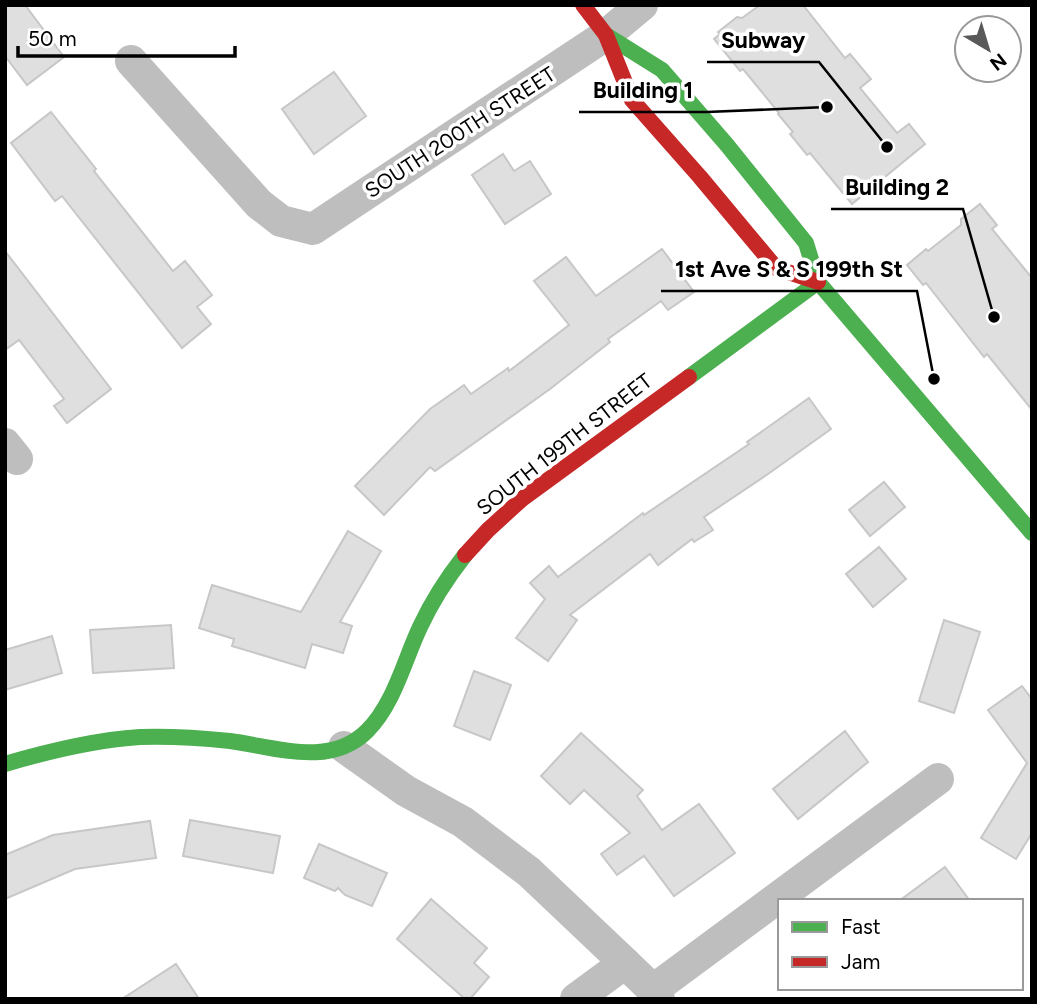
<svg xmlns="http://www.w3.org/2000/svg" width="1037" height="1004" viewBox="0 0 1037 1004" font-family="Figtree,sans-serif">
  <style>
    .building { fill: #dfdfdf; stroke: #c7c7c7; stroke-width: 2 }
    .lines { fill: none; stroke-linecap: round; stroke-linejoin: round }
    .street { stroke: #bebebe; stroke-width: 32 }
    .fast { stroke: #4caf50; stroke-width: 16 }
    .jam { stroke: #c62828; stroke-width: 16 }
    .labels { text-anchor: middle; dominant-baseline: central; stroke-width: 7; stroke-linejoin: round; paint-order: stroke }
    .street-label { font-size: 21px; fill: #000; stroke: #fff }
    .leader { fill: none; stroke: #000; stroke-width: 2.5 }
    .callout-dot { fill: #000; stroke: #fff; stroke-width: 2.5 }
    .callout-label { font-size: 23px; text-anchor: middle; font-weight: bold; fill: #000; stroke: #fff; stroke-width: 7; stroke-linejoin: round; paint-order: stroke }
  </style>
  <rect width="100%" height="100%" fill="#fff"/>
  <g class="building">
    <path d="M5,5H25L64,57L27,85L5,56Z"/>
    <path d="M760,5H803L845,58L850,54L871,79L860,88L897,133L909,124L925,144L852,204L810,153L807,155L790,134L793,132L778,114L779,113L743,69L740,71L714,39L720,34L718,32L737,17L742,18Z"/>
    <path d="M334,72L366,116L314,154L282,109Z"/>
    <path d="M51,112L96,169L94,171L173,271L185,261L212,295L197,307L211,324L182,348L62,196L55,201L11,143Z"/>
    <path d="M503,154L514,171L530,161L551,194L505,224L472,175Z"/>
    <path d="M980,204L997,225L992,229L1032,278V410L987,354L984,357L926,283L923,285L907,265L926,249L928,251L961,225V219Z"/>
    <path d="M662,249L694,292L668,310L661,301L608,339L610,342L550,389L435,471L430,467L384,515L355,486L430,409L464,385L471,394L508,368L509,371L569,325L534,281L566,257L596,296Z"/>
    <path d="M5,251L111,389L67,423L54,406L64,399L19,340L5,350Z"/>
    <path d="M809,398L831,429L768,474L704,517L713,530L694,542L692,539L658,565L650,554L570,615L577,620L548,661L516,638L545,599L530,583L549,566L558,577L643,513L644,515L749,444L747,442Z"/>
    <path d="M884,482L905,507L870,536L849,510Z"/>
    <path d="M348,531L381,551L340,622L352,626L343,653L312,644L305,668L232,646L234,639L199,628L212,585L301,612Z"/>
    <path d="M879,547L906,579L873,607L846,574Z"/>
    <path d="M944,620L980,632L954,713L919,701Z"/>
    <path d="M171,625L174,668L93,673L90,630Z"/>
    <path d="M52,636L62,673L5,690V650Z"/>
    <path d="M474,671L511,685L490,740L454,726Z"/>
    <path d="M1022,686L1032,699V833L1016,859L981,838L1027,763L988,710Z"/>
    <path d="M845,731L868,762L798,819L773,789Z"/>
    <path d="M581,733L643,790L637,796L662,830L699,804L735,853L674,896L644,856L617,875L601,854L630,833L584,790L570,804L541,776Z"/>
    <path d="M190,820L280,836L273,873L183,856Z"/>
    <path d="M150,821L156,858L75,869L5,899V855L53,835Z"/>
    <path d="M319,844L387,873L372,906L345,895L338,888L335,891L304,878Z"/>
    <path d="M945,867L970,901H899Z"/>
    <path d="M431,899L487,948L474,963L489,977L470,999H465L397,939Z"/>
    <path d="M176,964L199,999H122Z"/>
  </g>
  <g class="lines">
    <g class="street">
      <path d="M131,61L259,204L281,221L313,229L606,35L642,5"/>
      <path d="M5,444L17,459"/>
      <path d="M344,747L406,791L463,822L529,872L625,963L653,990L659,999"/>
      <path d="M653,990L938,779"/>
      <path d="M576,999L625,963"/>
    </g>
    <g class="fast">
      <path d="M606,35L662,70L727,145L806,243L818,282L1032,533"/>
      <path d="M689,377L818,282"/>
      <path d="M5,764C49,751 94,740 140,737C170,736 201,738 230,741C275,747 330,768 367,731C394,704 404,661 420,627C432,601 447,578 465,555"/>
    </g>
    <g class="jam">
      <path d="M583,5L606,35L632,100L700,177L776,268L818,282"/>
      <path d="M465,555L488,530L522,499L689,377"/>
    </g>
  </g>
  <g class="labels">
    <g class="street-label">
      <text transform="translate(460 132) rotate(-33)">SOUTH 200TH STREET</text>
      <text transform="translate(564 444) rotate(-38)">SOUTH 199TH STREET</text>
    </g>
  </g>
  <path class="leader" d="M887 147L819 62H707M827 107L707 112H579M994 317L963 209H831M934 379L917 291H661"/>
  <g class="callout-dot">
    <circle cx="887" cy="147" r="7"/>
    <circle cx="827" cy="107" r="7"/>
    <circle cx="994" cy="317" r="7"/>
    <circle cx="934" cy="379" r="7"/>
  </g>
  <g class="callout-label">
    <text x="763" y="48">Subway</text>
    <text x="643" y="98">Building 1</text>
    <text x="897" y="195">Building 2</text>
    <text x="789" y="277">1st Ave S &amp; S 199th St</text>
  </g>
  <rect width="1037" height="1004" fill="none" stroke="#000000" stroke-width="14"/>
  <rect x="778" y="899" width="245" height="91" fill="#ffffff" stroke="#999999" stroke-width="2"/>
  <rect x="792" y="922" width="35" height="10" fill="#4caf50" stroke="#999999" stroke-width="2"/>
  <text x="841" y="934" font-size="21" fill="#000000">Fast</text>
  <rect x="792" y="957" width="35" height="10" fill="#c62828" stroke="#999999" stroke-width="2"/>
  <text x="841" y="969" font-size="21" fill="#000000">Jam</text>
  <g transform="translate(988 49) rotate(142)"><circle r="33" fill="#ffffff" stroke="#999999" stroke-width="2"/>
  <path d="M0-5L12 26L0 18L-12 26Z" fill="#595959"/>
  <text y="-10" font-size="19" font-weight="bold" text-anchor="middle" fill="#000000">N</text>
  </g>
  <path d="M18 46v10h217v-10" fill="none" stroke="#000000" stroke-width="3.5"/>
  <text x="28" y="46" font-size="21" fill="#000000" stroke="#ffffff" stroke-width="5" paint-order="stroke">50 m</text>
</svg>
